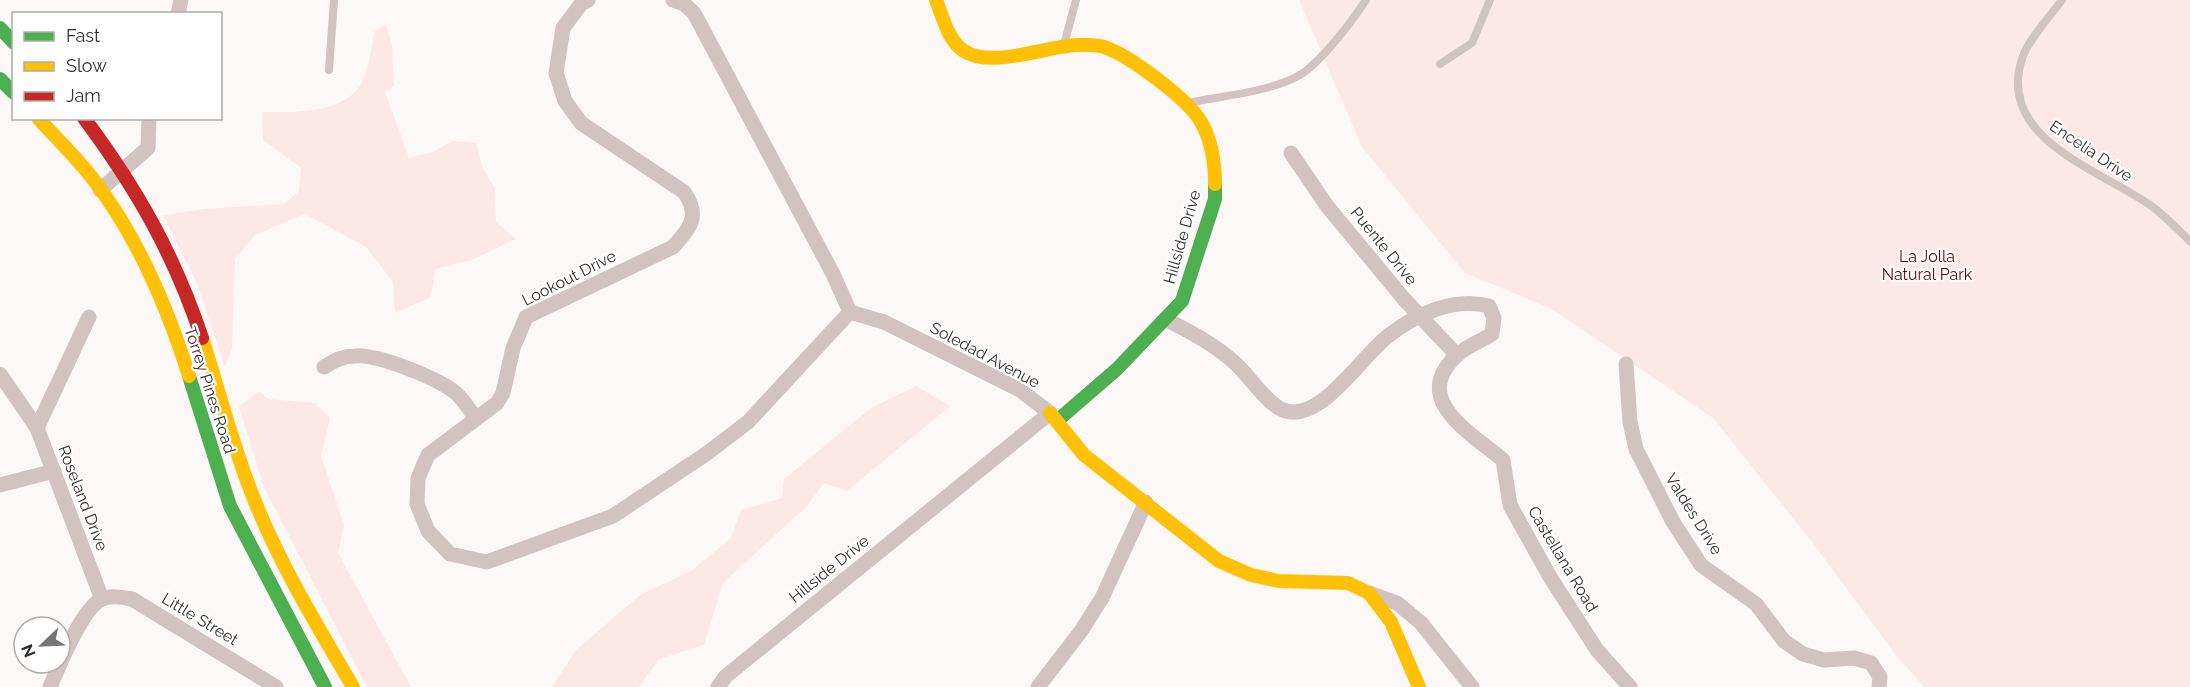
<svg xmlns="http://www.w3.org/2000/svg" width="2190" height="687" viewBox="0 0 2190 687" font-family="Raleway,sans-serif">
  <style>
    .green { fill: #fce8e6 }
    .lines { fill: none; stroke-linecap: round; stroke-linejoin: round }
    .lane { stroke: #d0c3c2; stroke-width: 8 }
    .street { stroke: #d0c3c2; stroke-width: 15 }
    .fast { stroke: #4caf50; stroke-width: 14 }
    .slow { stroke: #ffc107; stroke-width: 14 }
    .jam { stroke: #c62828; stroke-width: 14 }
    .street-bridge { stroke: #d0c3c2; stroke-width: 15 }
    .labels { text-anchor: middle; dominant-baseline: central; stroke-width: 4.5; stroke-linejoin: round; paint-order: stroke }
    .street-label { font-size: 16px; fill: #322f2e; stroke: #fff }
    .park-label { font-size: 16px; fill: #68000c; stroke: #fff }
  </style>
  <rect width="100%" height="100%" fill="#fdf8f8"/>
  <g class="green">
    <path d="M1299,0H2190V687H1924L1896,655L1812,542L1713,418L1550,308L1465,273L1362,147Z"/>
    <path d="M386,24L392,45L394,86L385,92L409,158L433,152L452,141L476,143L483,169L495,188L496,222L516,239L474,259L435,269L431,297L395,313L393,282L366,247L305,214L255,235L235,259L232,348L225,367L196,281L163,215L204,209L284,204L299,191L301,168L263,140L262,112C293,112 342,115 361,84C369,71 371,46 375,31Z"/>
    <path d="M916,386L950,406L847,491L824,483L806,507L723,583L704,645L659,659L639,687H552L576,650L640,595L691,571L731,538L741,510L782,498L784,479L871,408Z"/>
    <path d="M259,391L268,399L315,403L330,418L321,456L344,525L338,553L411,687H367L264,487L239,407Z"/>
  </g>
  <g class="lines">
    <g class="lane">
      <path d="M2062,0C2051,15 2029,39 2023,56C1993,139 2102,170 2153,207C2166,217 2178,230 2190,241"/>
      <path d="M1064,45L1076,0"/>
      <path d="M1440,64L1472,43L1490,0"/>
      <path d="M329,70L334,0"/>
      <path d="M1188,103C1220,96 1282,91 1307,70C1330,51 1349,25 1366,0"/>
    </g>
    <g class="street">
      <path d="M588,0L581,4L563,28L556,73L565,101L581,123L684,192C701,216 690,228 673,247L526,317L513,348L503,393L497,403L428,455L418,478L417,504L428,531L450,554L487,562L613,516L706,454L748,422L850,312"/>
      <path d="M673,0L684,4L694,13L833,274L850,312L884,322L1020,390L1050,413L726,676L718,687"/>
      <path d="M178,14L181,0"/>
      <path d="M1291,153L1327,206L1404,299"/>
      <path d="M100,190L148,148L149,118"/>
      <path d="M89,317L37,428L102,599"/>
      <path d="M1167,320C1192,333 1216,345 1236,364C1249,376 1266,402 1281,409C1318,428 1362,355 1388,336C1416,314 1454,297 1489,306L1494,318L1492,334C1481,341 1465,347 1456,356C1410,400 1471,433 1503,460L1510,505L1550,577L1597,650L1630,687"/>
      <path d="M1435,332L1457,355"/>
      <path d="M1626,364L1630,422L1636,449L1673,522L1701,565L1756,604L1784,641L1803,654L1824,660L1854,658L1871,663L1880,677L1879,687"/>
      <path d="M324,367C333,361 343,356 354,356C378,354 441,379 458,395C465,402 470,410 475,418"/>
      <path d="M0,374L37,428"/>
      <path d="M0,485L54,471"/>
      <path d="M1369,593L1397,603L1421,623L1472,687"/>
      <path d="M50,687C59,666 81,611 100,600C110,595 121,597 132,599L276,687"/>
      <path d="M1038,687L1081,631L1102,598L1146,502"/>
    </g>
    <g class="fast">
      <path d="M0,28L14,43"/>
      <path d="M0,79L14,93"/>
      <path d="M189,376L230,506L325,687"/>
      <path d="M1058,420L1117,369L1182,301L1215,199V184"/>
    </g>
    <g class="slow">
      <path d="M936,0C943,17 948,41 964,51C992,69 1046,46 1077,45C1085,45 1097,44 1104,47C1129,55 1189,100 1201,122C1212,141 1215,162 1215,184"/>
      <path d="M38,118C56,138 77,158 93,179C138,237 167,306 189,376"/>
      <path d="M202,338C220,394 234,451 256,504C282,568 318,627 353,687"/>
      <path d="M1050,413L1084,455L1219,561L1251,575L1279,581L1348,583L1369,593L1391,622L1419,687"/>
    </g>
    <path class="jam" d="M84,118C137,189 174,254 202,338"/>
    <path class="street-bridge" d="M1404,299L1435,332"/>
  </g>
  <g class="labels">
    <g class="street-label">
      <text transform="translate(2091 151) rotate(34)">Encelia Drive</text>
      <text transform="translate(1182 237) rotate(-74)">Hillside Drive</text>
      <text transform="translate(1384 246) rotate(51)">Puente Drive</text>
      <text transform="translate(569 278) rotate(-27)">Lookout Drive</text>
      <text transform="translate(985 355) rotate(28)">Soledad Avenue</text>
      <text transform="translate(210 390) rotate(72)">Torrey Pines Road</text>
      <text transform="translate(83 498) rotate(69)">Roseland Drive</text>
      <text transform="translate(1694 514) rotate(58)">Valdes Drive</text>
      <text transform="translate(1563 559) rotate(59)">Castellana Road</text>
      <text transform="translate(829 569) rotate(-39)">Hillside Drive</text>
      <text transform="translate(200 619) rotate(31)">Little Street</text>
    </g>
    <g class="park-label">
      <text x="1927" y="256">La Jolla<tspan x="1927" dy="18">Natural Park</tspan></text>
    </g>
  </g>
  <rect x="12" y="12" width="210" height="108" fill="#ffffff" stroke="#adacab" stroke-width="1.5"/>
  <rect x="24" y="32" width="30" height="9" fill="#4caf50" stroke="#adacab" stroke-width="1.5"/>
  <text x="66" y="42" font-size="18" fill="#322f2e">Fast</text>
  <rect x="24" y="62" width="30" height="9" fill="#ffc107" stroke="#adacab" stroke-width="1.5"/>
  <text x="66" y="72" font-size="18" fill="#322f2e">Slow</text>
  <rect x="24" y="92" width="30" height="9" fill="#c62828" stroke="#adacab" stroke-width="1.5"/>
  <text x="66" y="102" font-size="18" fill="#322f2e">Jam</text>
  <g transform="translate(42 645) rotate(247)"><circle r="28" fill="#ffffff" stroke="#adacab" stroke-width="1.5"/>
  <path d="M0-4.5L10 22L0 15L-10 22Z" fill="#797575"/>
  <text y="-9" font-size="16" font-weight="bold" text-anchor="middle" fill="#322f2e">N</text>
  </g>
</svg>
